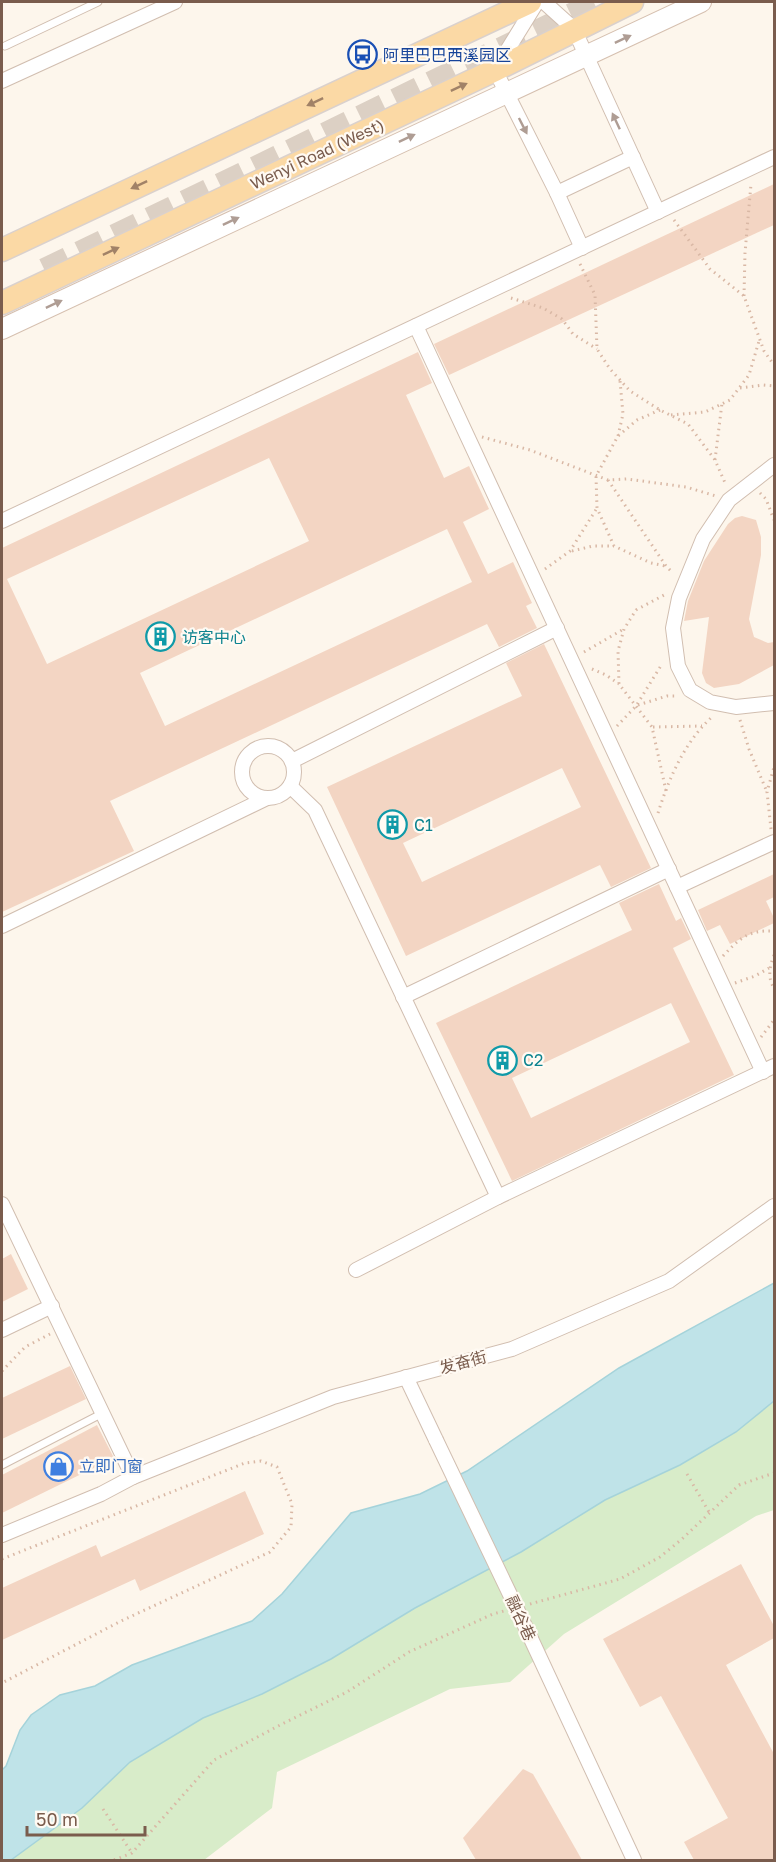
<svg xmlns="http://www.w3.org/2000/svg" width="776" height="1862" viewBox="0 0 776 1862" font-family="'Golos Text','Noto Sans SC',sans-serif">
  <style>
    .green { fill: #d8ecc9 }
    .water { fill: #bfe3e8; stroke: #a5d3da; stroke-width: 1.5 }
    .building { fill: #f3d5c3; fill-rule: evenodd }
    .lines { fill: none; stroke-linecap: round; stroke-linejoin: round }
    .highway-tunnel { stroke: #dcd0c4; stroke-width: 26; stroke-dasharray: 26 13; stroke-linecap: butt }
    .lane-casing { stroke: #d1beb0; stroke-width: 9 }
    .street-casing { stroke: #d1beb0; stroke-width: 16 }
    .secondary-casing { stroke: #d6c0b0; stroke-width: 22 }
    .primary-casing { stroke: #dad1cd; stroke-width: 25 }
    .path { stroke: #d9b8a5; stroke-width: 3; stroke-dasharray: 1.5 4.5; stroke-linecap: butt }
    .lane { stroke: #fff; stroke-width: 7 }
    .street { stroke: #fff; stroke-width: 14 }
    .secondary { stroke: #fff; stroke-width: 20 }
    .primary { stroke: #fbd9a5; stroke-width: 22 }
    .street-bridge-casing { stroke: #d1beb0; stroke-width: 16; stroke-linecap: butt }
    .street-bridge { stroke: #fff; stroke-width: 14 }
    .oneway { fill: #af9d94 }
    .oneway2 { fill: #a18267 }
    .labels { text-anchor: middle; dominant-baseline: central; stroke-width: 4.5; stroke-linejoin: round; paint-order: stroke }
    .transit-label { font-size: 16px; fill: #164399; stroke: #fffaf3; text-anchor: start }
    .street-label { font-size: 16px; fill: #7a5c4d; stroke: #fffaf3 }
    .culture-label { font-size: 16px; fill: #0d838f; stroke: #fffaf3; text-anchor: start }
    .shop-label { font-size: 16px; fill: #366cbe; stroke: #fffaf3; text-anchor: start }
  </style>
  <rect width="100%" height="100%" fill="#fdf6ec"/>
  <path class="green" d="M774,1401V1510L756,1516L564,1634L510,1682L450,1689L277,1772L272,1808L204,1860H11L82,1808L130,1762L203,1718L262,1694L331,1659L415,1608L605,1500L680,1465L736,1432Z"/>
  <path class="water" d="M774,1283V1401L736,1432L680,1465L605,1500L521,1552L415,1608L331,1659L262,1694L203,1718L130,1762L82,1808L11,1860H2V1770L6,1766L20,1730L31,1715L60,1695L95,1686L132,1665L252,1621L282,1594L351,1513L420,1494L467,1471L619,1368Z"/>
  <g class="building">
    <path d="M774,184V225L449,375L434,344Z"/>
    <path d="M418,352L432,383L406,395L444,478L469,466L489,509L463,522L488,574L513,562L532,603L526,606L537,628L499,647L487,624L110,801L134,851L2,912V548ZM269,458L309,541L47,664L7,579ZM447,529L472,582L165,726L140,673Z"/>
    <path d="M742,516L756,520L761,537V555L749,619L754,637L768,643L774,642V665L739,684L714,688L706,683L702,673L709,617L684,621L688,601L704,561L728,524L735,518Z"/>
    <path d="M544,644L651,868L611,887L600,865L406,956L327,787L522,696L506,663ZM562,768L581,807L422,882L403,843Z"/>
    <path d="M774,874V897L766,901L774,918V923L730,944L720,925L707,931L698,910Z"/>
    <path d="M659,884L676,921L681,918L691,939L673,948L734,1075L512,1181L436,1023L632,930L619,903ZM671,1003L690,1042L531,1118L512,1078Z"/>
    <path d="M11,1254L28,1289L2,1302V1259Z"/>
    <path d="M70,1366L86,1399L2,1439V1398Z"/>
    <path d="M97,1425L114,1458L2,1513V1475Z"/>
    <path d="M245,1491L264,1534L140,1591L135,1579L2,1640V1588L96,1545L101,1557Z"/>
    <path d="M741,1564L774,1626V1638L726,1665L774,1754V1860H694L684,1842L728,1818L661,1696L640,1707L603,1639Z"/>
    <path d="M523,1769L533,1774L582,1860H476L463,1838Z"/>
  </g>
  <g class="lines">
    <path class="highway-tunnel" d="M45,271L601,2"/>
    <defs>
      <g id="lane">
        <path d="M5,46L98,2"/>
        <path d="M2,1465L103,1413"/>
      </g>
      <g id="street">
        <path d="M537,2L495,70L557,193L582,248"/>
        <path d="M544,2L574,29L658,212"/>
        <path d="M2,81L175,2"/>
        <path d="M557,193L633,157"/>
        <path d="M416,326L763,1072"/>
        <path d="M774,465L729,500L703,539L679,598L673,628L678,666L690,690L710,702L736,707L774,703"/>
        <path d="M2,521L774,157"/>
        <circle cx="268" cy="772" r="26"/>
        <path d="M292,761L557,628"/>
        <path d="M290,786L315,810L498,1197"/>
        <path d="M677,887L774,842"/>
        <path d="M2,926L267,798"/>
        <path d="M403,997L669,869"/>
        <path d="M2,1204L133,1477L101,1494L2,1535"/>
        <path d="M356,1270L498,1197L774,1066"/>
        <path d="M2,1330L52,1306"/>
        <path d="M406,1377L436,1440"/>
        <path d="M133,1477L333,1397L512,1349L669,1281L774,1206"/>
        <path d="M526,1628L634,1860"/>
      </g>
      <path id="secondary" d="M2,329L701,2"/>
      <g id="primary">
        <path d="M2,250L530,2"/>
        <path d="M2,303L495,70L632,2"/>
      </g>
    </defs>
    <use href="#lane" class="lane-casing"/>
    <use href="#street" class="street-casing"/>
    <use href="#secondary" class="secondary-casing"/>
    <use href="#primary" class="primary-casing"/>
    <g class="path">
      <path d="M674,220L710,269L744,296L764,351L774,365"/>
      <path d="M580,264L595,295L597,349L610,369L630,391L660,410L688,424L715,460L726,485"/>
      <path d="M744,296L745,253L751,184"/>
      <path d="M511,298L543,308L562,319L573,334L597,349"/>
      <path d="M740,388L763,385L774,386"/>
      <path d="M660,410L637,420L618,436L596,476L597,508L614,546L651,563L665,566"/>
      <path d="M671,415L705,412L730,400L749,375L759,341"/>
      <path d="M618,436L623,414L620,381"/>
      <path d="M482,437L530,450L608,480L627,479L686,487L716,496"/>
      <path d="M715,460L722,403"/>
      <path d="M608,480L666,566L673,573"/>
      <path d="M760,493L766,499L774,520"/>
      <path d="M572,551L593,546H614"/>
      <path d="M545,569L570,551L597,508"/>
      <path d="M584,652L622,630"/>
      <path d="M592,669L606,675L619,684"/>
      <path d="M638,705L667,696H678"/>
      <path d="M740,720L749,749L767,792"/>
      <path d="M617,726L636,706L662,664"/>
      <path d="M653,727L702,726"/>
      <path d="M666,791L652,727L619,684L618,651L624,629L636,610L666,594"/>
      <path d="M658,813C669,778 685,741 713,716"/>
      <path d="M771,829L767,792L774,767"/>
      <path d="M774,955C770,966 767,977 774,988"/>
      <path d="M723,956C740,938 748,930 774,931"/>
      <path d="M735,983L755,976L769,968"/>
      <path d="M761,1037L774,1020"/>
      <path d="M2,1371L25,1347L50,1334"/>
      <path d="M687,1474L709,1512"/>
      <path d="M2,1559L245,1463L261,1461L277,1467L292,1504L291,1527L270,1552L121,1621L2,1683"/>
      <path d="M530,1604L620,1579L660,1557L682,1539L739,1485L774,1473"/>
      <path d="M103,1809L132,1853"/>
      <path d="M114,1860L132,1853L214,1760L282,1724L347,1692L409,1652L493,1614L504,1611"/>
    </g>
    <use href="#lane" class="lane"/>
    <use href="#street" class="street"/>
    <use href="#secondary" class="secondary"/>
    <use href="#primary" class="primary"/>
    <defs>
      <path id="street-bridge" d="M436,1440L526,1628"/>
    </defs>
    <use href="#street-bridge" class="street-bridge-casing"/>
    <use href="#street-bridge" class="street-bridge"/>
  </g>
  <defs><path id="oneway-solid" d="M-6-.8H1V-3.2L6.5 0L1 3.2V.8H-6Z" transform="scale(1.5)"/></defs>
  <g class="oneway">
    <use href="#oneway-solid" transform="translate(623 39) rotate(-25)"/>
    <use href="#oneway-solid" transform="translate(616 121) rotate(-115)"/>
    <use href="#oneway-solid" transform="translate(523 126) rotate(63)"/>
    <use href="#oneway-solid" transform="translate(407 138) rotate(-25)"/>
    <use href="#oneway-solid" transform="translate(231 221) rotate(-25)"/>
    <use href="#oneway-solid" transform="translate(54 304) rotate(-25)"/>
  </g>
  <g class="oneway2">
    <use href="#oneway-solid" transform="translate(459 87) rotate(-25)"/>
    <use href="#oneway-solid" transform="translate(315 102) rotate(155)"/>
    <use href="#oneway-solid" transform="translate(139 185) rotate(155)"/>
    <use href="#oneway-solid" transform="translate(111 251) rotate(-25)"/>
  </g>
  <defs>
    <symbol id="bus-ring" viewBox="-11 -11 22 22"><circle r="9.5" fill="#fffaf3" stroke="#1a4fb4" stroke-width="1.5"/><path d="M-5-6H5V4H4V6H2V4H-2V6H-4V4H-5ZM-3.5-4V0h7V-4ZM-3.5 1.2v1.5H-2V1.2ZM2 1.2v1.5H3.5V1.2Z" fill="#1a4fb4"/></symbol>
    <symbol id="building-ring" viewBox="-11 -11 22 22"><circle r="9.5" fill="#fffaf3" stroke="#0f9aa8" stroke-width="1.5"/><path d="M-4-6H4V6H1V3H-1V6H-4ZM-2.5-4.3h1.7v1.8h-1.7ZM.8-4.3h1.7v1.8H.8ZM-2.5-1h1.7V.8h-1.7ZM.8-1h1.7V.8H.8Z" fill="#0f9aa8"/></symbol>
    <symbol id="shop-ring" viewBox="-11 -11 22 22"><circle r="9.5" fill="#fffaf3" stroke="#3f7fe0" stroke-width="1.5"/><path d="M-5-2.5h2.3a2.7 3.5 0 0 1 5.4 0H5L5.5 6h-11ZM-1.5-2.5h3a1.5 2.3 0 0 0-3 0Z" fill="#3f7fe0"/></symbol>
  </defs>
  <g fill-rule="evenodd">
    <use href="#bus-ring" x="346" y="38" width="33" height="33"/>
    <use href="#building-ring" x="144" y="620" width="33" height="33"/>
    <use href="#building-ring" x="376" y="808" width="33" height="33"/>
    <use href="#building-ring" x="486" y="1044" width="33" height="33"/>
    <use href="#shop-ring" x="42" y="1450" width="33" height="33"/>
  </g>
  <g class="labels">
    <g class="transit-label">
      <text x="383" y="55">阿里巴巴西溪园区</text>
    </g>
    <g class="street-label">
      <text transform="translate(317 154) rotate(-25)">Wenyi Road (West)</text>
      <text transform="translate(463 1362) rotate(-15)">发奋街</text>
      <text transform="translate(521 1618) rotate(65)">融谷巷</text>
    </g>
    <g class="culture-label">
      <text x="182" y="637">访客中心</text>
      <text x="414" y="825">C1</text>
      <text x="523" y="1060">C2</text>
    </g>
    <g class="shop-label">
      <text x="79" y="1466">立即门窗</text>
    </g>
  </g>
  <rect width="776" height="1862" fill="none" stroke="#7a5c4d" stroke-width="6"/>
  <path d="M27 1826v9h118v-9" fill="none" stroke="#7a5c4d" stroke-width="3"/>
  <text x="36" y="1826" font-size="18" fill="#7a5c4d" stroke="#fffaf3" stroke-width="4.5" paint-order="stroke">50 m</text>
</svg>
